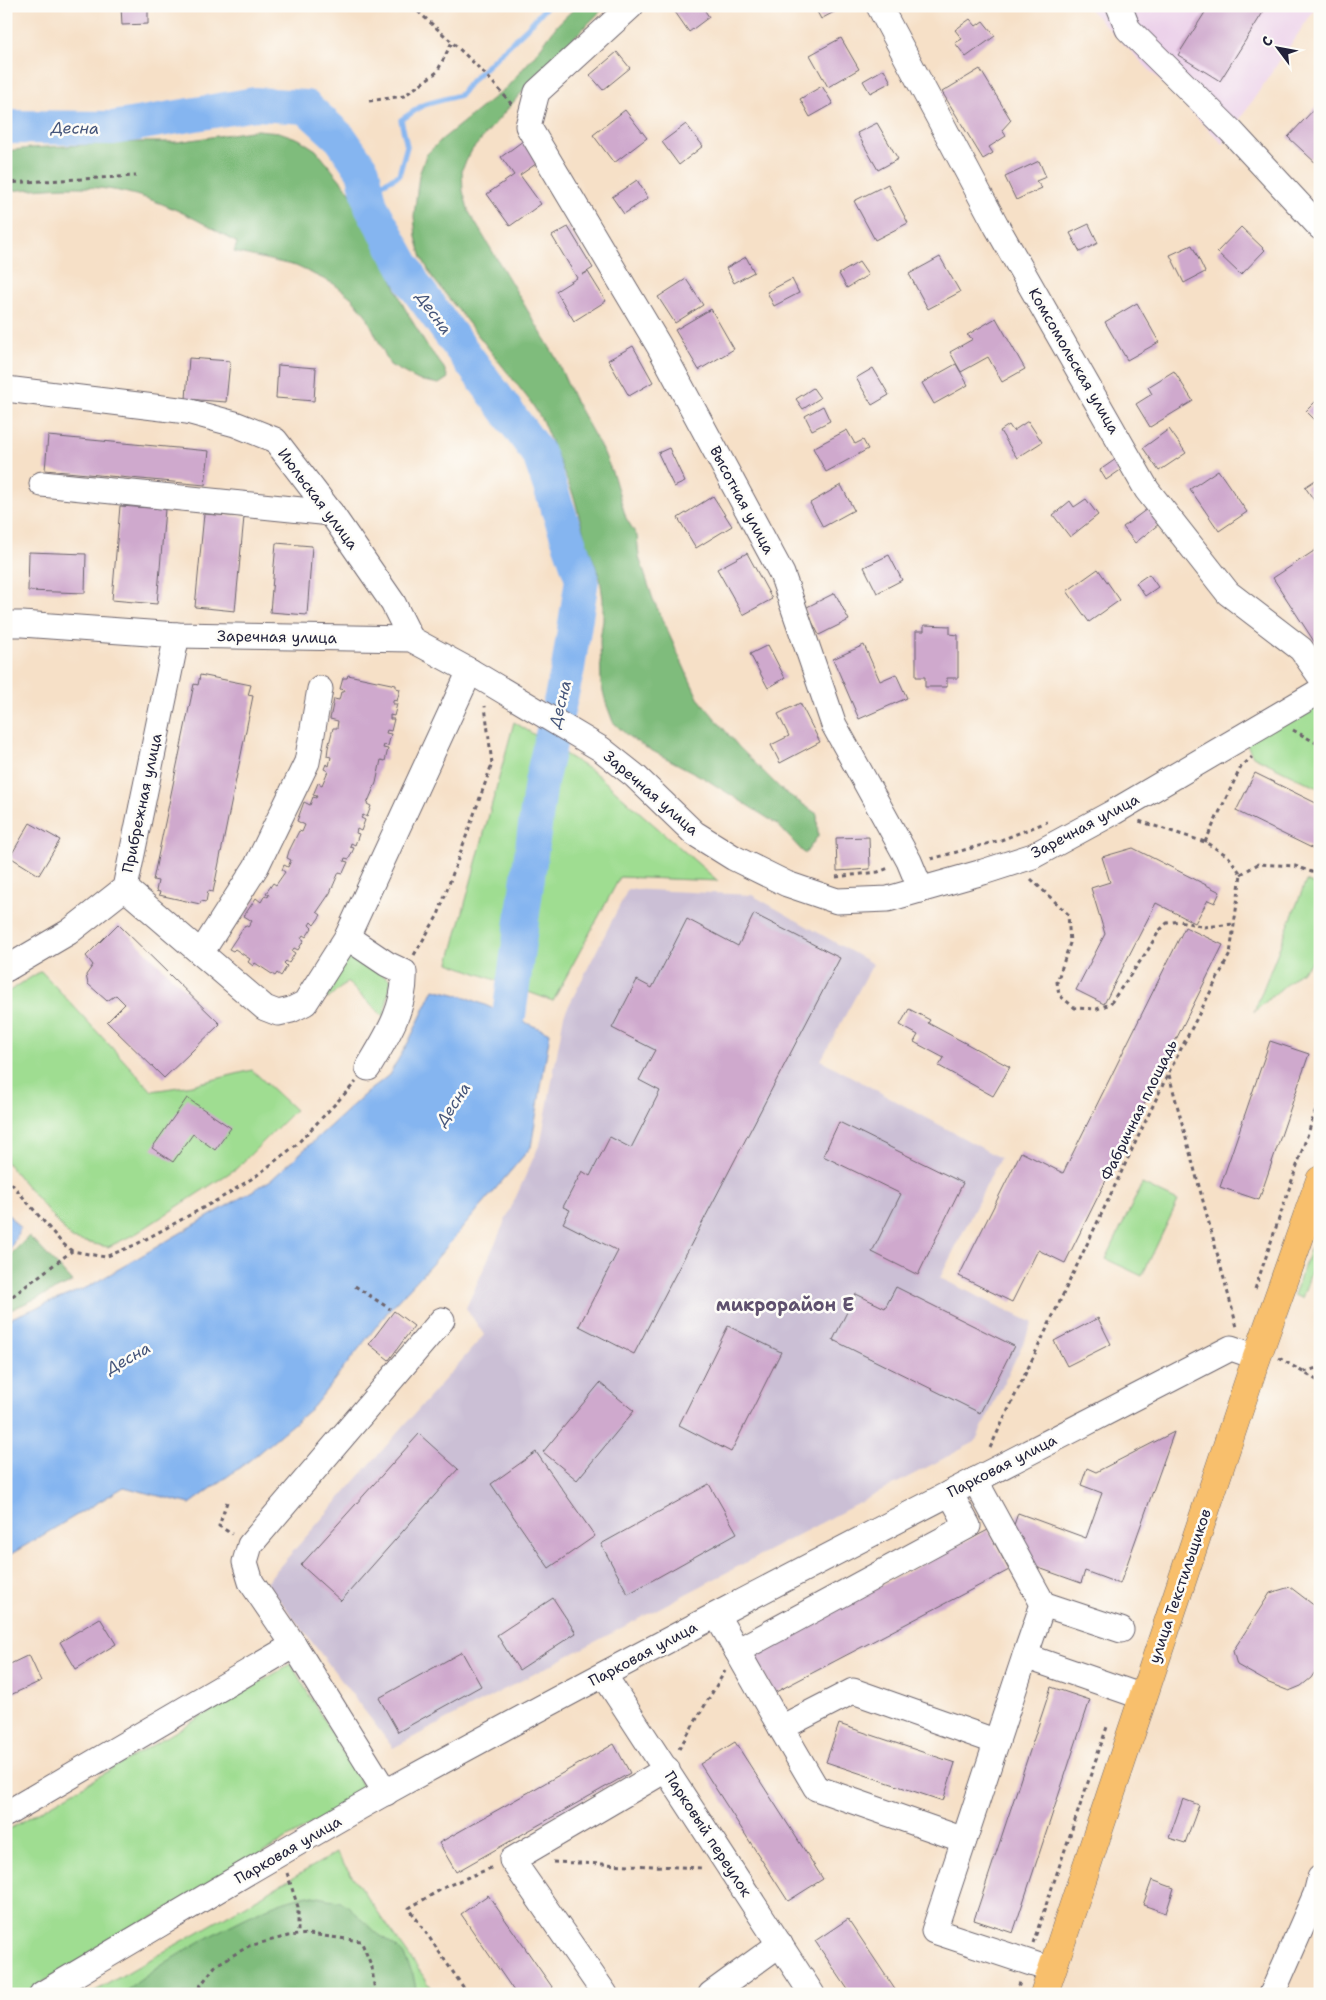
<svg xmlns="http://www.w3.org/2000/svg" width="1326" height="2000" viewBox="0 0 1326 2000" font-family="'Shantell Sans',sans-serif">
  <style>
    .built { fill: #ecd1ea }
    .industrial { fill: #cbbfd5 }
    .green { fill: #9fdd91; stroke: #608066 }
    .forest { fill: #7fbc7b; stroke: #506f5b }
    .water { fill: #85b5f0; stroke: #546c96 }
    .lines { fill: none; stroke-linecap: round; stroke-linejoin: round }
    .stream { stroke: #85b5f0; stroke-width: 5.5 }
    .river { stroke: #85b5f0; stroke-width: 34 }
    .building { fill: #cfa9cd }
    .minor-casing { stroke: #6c646c; stroke-width: 27 }
    .major-casing { stroke: #6c646c; stroke-width: 29 }
    .path { stroke: #6c646c; stroke-width: 3; stroke-dasharray: 4 4; stroke-linecap: butt }
    .minor { stroke: #fff; stroke-width: 25 }
    .major { stroke: #f8bf6c; stroke-width: 28 }
    .labels { text-anchor: middle; dominant-baseline: central; stroke-width: 5; stroke-linejoin: round; paint-order: stroke }
    .street-label { font-size: 15px; fill: #22223b; stroke: #fdfcf7 }
    .water-label { font-size: 16px; font-style: italic; fill: #45557a; stroke: #fdfcf7 }
    .quarter-label { font-size: 18px; font-weight: bold; fill: #5f516e; stroke: #fdfcf7 }
  </style>
  <rect width="100%" height="100%" fill="#fdfcf7"/>
  <filter id="ink" filterUnits="userSpaceOnUse"><feTurbulence type="fractalNoise" baseFrequency=".02" numOctaves="2"/><feDisplacementMap in="SourceGraphic" scale="10" xChannelSelector="R" yChannelSelector="G"/><feConvolveMatrix kernelMatrix="1 2 1 2 8 2 1 2 1" color-interpolation-filters="sRGB"/></filter>
  <filter id="wash" filterUnits="userSpaceOnUse"><feTurbulence type="fractalNoise" baseFrequency=".0096" numOctaves="4" result="noise"/><feDisplacementMap in="SourceGraphic" scale="20" xChannelSelector="R" yChannelSelector="G"/><feGaussianBlur stdDeviation="1.12" result="paint"/><feColorMatrix in="noise" values="0 0 0 0 0 0 0 0 0 0 0 0 0 0 0 0 0 1.4 0 .05"/><feComposite in="paint" operator="in"/></filter>
  <g filter="url(#wash)">
    <rect width="100%" height="100%" fill="#f6e0c7"/>
    <path class="built" d="M1086,6H1317L1223,144Z"/>
    <path class="industrial" d="M628,889L752,895L873,964L821,1060L1000,1158L940,1278L1033,1323L975,1442L393,1748L266,1582L484,1335L466,1308L541,1141L564,1015Z"/>
    <g class="green">
      <path d="M1320,696V789L1253,756L1244,740Z"/>
      <path d="M514,722L595,773L718,881L620,877L553,1001L449,963Z"/>
      <path d="M1306,881L1320,887V955L1254,1012Z"/>
      <path d="M345,951L391,980L384,1017L347,982L328,999L319,989Z"/>
      <path d="M41,971L152,1091L192,1085L252,1070L295,1110L237,1168L137,1233L108,1247L72,1239L6,1162V993Z"/>
      <path d="M1142,1184L1178,1201L1142,1276L1106,1259Z"/>
      <path d="M1320,1222V1247L1302,1298L1294,1295Z"/>
      <path d="M291,1664L366,1792L23,1994H6V1831Z"/>
      <path d="M336,1853L436,1994H90Z"/>
    </g>
    <g class="forest">
      <path d="M577,6H606L542,69L472,150L462,169L463,191L469,212L556,358L573,397L604,453L614,477L626,518L637,536L639,557L653,599L698,698L738,746L782,790L817,814L818,836L805,854L777,824L704,778L645,747L628,736L613,722L606,703L601,683L600,640L603,620V599L600,578L585,538L574,497L542,420L530,401L432,277L422,258L416,237L414,216L419,175L426,155L441,140L507,87L534,56L558,24Z"/>
      <path d="M257,130L279,132L299,139L316,150L362,207L403,305L425,343L444,368L448,378L439,384L418,380L390,365L366,315L352,298L334,284L296,266L234,252L237,243C195,217 149,193 99,188C69,185 36,189 6,191V151L31,148L135,142H178Z"/>
      <path d="M29,1236L73,1282L6,1312V1259Z"/>
      <path d="M308,1895L339,1901L348,1906L378,1934L395,1946L403,1954L413,1974L417,1994H122C160,1964 200,1940 243,1919C266,1908 283,1900 308,1895Z"/>
    </g>
    <g class="water">
      <path d="M434,989L466,997L550,1033L531,1147L432,1264L390,1309L313,1407L250,1460L190,1504L124,1487L6,1557V1320L88,1287L271,1180L365,1094L389,1075L409,1041Z"/>
      <path d="M6,1212L20,1228L10,1250L6,1252Z"/>
    </g>
    <g class="lines">
      <path class="stream" d="M367,189L376,187L399,175L407,146L401,120L423,105L460,95L471,81L527,28L547,6"/>
      <path class="river" d="M6,127L113,128L255,104L306,107L341,139L363,171L371,206L415,286L539,455L582,579L568,668L541,782L509,1015L485,1054"/>
    </g>
    <g id="blocks">
      <g class="building">
        <path d="M121,6H148V24L122,25Z"/>
        <path d="M671,6H702L709,17L689,32Z"/>
        <path d="M814,6H845L821,19Z"/>
        <path d="M1209,6H1267L1220,81L1178,55Z"/>
        <path d="M970,19L976,26L983,21L995,36L966,57L955,43L962,39L955,30Z"/>
        <path d="M841,38L859,69L828,87L810,55Z"/>
        <path d="M617,52L630,68L603,90L590,75Z"/>
        <path d="M884,69L891,82L870,93L863,81Z"/>
        <path d="M980,69L1011,120L1002,130L1006,136L989,147L993,153L983,159L942,92Z"/>
        <path d="M822,86L833,104L810,117L800,99Z"/>
        <path d="M1318,105L1320,107V167L1288,137Z"/>
        <path d="M625,110L647,138L614,163L593,135Z"/>
        <path d="M877,123L898,159L878,170L857,133Z"/>
        <path d="M686,124L703,146L679,165L662,142Z"/>
        <path d="M527,138L543,159L520,175L541,204L510,226L487,194L514,175L501,157Z"/>
        <path d="M1039,161L1046,177L1036,181L1042,188L1016,200L1005,177Z"/>
        <path d="M637,180L648,198L624,214L612,197Z"/>
        <path d="M888,184L908,223L875,240L854,201Z"/>
        <path d="M1089,224L1098,243L1080,252L1070,233Z"/>
        <path d="M568,227L593,268L582,275L588,272L606,301L574,321L556,291L577,278L552,236Z"/>
        <path d="M1241,227L1265,250L1241,275L1217,252Z"/>
        <path d="M1192,245L1205,272L1184,283L1170,255Z"/>
        <path d="M746,257L754,272L734,283L726,268Z"/>
        <path d="M940,257L960,292L928,309L909,274Z"/>
        <path d="M859,262L868,275L847,288L839,274Z"/>
        <path d="M686,279L703,305L675,323L658,297Z"/>
        <path d="M792,279L799,293L774,306L767,292Z"/>
        <path d="M1137,303L1159,342L1127,360L1105,322Z"/>
        <path d="M711,309L734,349L699,370L675,330Z"/>
        <path d="M996,318L1025,369L1002,382L988,357L961,372L950,352L973,339L967,335Z"/>
        <path d="M633,346L653,382L629,396L608,360Z"/>
        <path d="M189,358L230,361L226,402L186,399Z"/>
        <path d="M956,364L968,385L934,404L922,383Z"/>
        <path d="M278,365L316,368L314,401L276,398Z"/>
        <path d="M873,368L889,395L872,405L856,378Z"/>
        <path d="M1174,371L1193,401L1150,427L1136,404L1152,394L1148,387Z"/>
        <path d="M813,388L820,398L803,409L796,399Z"/>
        <path d="M1320,397V425L1306,411Z"/>
        <path d="M823,406L830,421L812,430L805,416Z"/>
        <path d="M1028,421L1042,442L1017,458L1000,431L1009,425L1013,431Z"/>
        <path d="M1169,429L1186,453L1159,471L1143,448Z"/>
        <path d="M847,430L855,444L863,440L868,449L826,472L813,448Z"/>
        <path d="M48,436L209,451L205,485L45,470Z"/>
        <path d="M669,448L685,482L674,487L658,453Z"/>
        <path d="M1116,459L1122,469L1106,480L1100,470Z"/>
        <path d="M1218,470L1247,512L1219,531L1190,489Z"/>
        <path d="M1320,477V509L1305,487Z"/>
        <path d="M841,485L854,510L823,527L810,503Z"/>
        <path d="M713,496L732,526L696,548L678,518Z"/>
        <path d="M1086,499L1098,515L1070,537L1053,515L1070,501L1074,507Z"/>
        <path d="M120,506L165,509L157,604L112,600Z"/>
        <path d="M1147,509L1159,524L1135,543L1123,527Z"/>
        <path d="M204,514L244,517L235,611L195,607Z"/>
        <path d="M276,543L312,546L307,615L270,612Z"/>
        <path d="M1317,549L1320,550V645L1317,646L1273,578Z"/>
        <path d="M29,552L86,554L85,593L28,591Z"/>
        <path d="M747,553L772,599L743,615L717,569Z"/>
        <path d="M889,555L902,580L877,593L864,567Z"/>
        <path d="M1098,569L1120,600L1089,622L1067,591Z"/>
        <path d="M1149,574L1158,587L1145,596L1136,583Z"/>
        <path d="M835,593L849,620L819,635L805,608Z"/>
        <path d="M924,625L950,626V634L958,635V678H947V687H925V677H916V631H924Z"/>
        <path d="M768,645L785,678L768,688L750,654Z"/>
        <path d="M864,645L880,681L896,674L907,698L859,719L833,659Z"/>
        <path d="M200,675L251,685L248,695L253,696L213,892L208,891L206,902L201,901L200,904L159,895L160,892L156,891L158,881L153,880L194,684L198,685Z"/>
        <path d="M348,675L396,685V688L400,689L397,701L393,700V704H397L394,716L390,715V719H394L391,731L387,730L386,733L391,734L388,746L384,745L383,748L388,749L385,761L381,760L376,783L367,804L371,806L367,817L363,815L361,818L365,820L361,831L357,829L356,833L359,834L355,845L351,843L350,847L354,848L349,859L345,858L344,861L348,862L343,873L339,872L330,893L317,912L321,915L314,925L311,922L309,925L312,928L306,937L303,935L301,938L304,940L298,950L294,948L292,951L295,953L289,963L286,961L284,963L287,966L281,976L277,973L275,976L255,963L253,966L248,962L250,959L235,949L233,951L229,949L245,925L248,927L252,921L244,916L256,898L261,902L265,895L268,897L269,895L266,893L273,883L276,885L285,872L282,870L284,865L288,867L291,860L287,858L289,851L299,831L302,832L305,825L297,821L304,802L310,805L313,797L316,798L317,796L313,795L318,783L322,785L328,771L324,769L326,764L329,766L331,757L327,756L328,748L333,728H337L338,721L330,719L334,699L339,700L341,692H344L345,690L340,689L343,678H347Z"/>
        <path d="M800,703L820,742L780,763L771,745L789,736L778,714Z"/>
        <path d="M1255,773L1320,805V852L1236,811Z"/>
        <path d="M30,823L60,840L39,875L10,857Z"/>
        <path d="M869,837L870,869L837,871L836,838Z"/>
        <path d="M1133,848L1220,892L1215,903L1208,900L1195,923L1156,903L1104,1004L1076,990L1105,934L1091,888L1110,882L1102,857Z"/>
        <path d="M754,914L840,958L634,1354L579,1326L618,1251L563,1223L570,1210L563,1207L582,1171L590,1176L610,1137L631,1148L660,1091L639,1080L655,1050L612,1028L637,980L652,988L687,919L738,946Z"/>
        <path d="M118,924L220,1024L164,1078L107,1022L125,1004L116,995L107,1001L88,984L86,975L93,965L86,956Z"/>
        <path d="M1185,927L1223,945L1065,1263L1038,1250L1012,1302L959,1276L1021,1152L1063,1173Z"/>
        <path d="M909,1009L930,1020L928,1023L1010,1067L993,1096L939,1066L944,1058L914,1042L918,1035L900,1025Z"/>
        <path d="M1270,1041L1309,1054L1259,1200L1220,1187Z"/>
        <path d="M187,1098L231,1128L215,1150L193,1134L173,1162L152,1148Z"/>
        <path d="M839,1122L963,1183L918,1275L872,1252L901,1194L823,1156Z"/>
        <path d="M896,1287L1014,1346L980,1413L833,1340L856,1294L885,1308Z"/>
        <path d="M394,1311L414,1326L389,1360L369,1344Z"/>
        <path d="M1098,1318L1111,1344L1067,1366L1054,1341Z"/>
        <path d="M728,1326L781,1352L731,1452L679,1425Z"/>
        <path d="M600,1383L634,1411L577,1480L543,1452Z"/>
        <path d="M1174,1432L1120,1584L1085,1571L1081,1583L1036,1567L1013,1528L1018,1513L1086,1538L1102,1493L1081,1485L1087,1468L1096,1472Z"/>
        <path d="M419,1434L458,1469L341,1601L301,1565Z"/>
        <path d="M536,1452L595,1536L549,1568L491,1484Z"/>
        <path d="M709,1484L737,1533L628,1594L601,1544Z"/>
        <path d="M988,1530L1009,1570L774,1693L753,1653Z"/>
        <path d="M1290,1587L1320,1610V1664L1311,1678L1301,1686L1289,1691L1269,1683L1237,1665L1233,1651L1270,1593Z"/>
        <path d="M553,1598L576,1633L519,1670L497,1635Z"/>
        <path d="M100,1618L116,1644L76,1669L60,1642Z"/>
        <path d="M462,1652L481,1686L398,1732L379,1698Z"/>
        <path d="M29,1655L41,1681L6,1697V1666Z"/>
        <path d="M1051,1687L1090,1700L1013,1933L974,1920Z"/>
        <path d="M839,1724L955,1763L943,1801L826,1762Z"/>
        <path d="M735,1742L823,1879L788,1901L700,1764Z"/>
        <path d="M614,1744L630,1773L456,1872L439,1843Z"/>
        <path d="M1183,1799L1199,1805L1185,1843L1169,1838Z"/>
        <path d="M1152,1880L1174,1888L1166,1913L1143,1905Z"/>
        <path d="M488,1895L525,1948L557,1994H516L461,1914Z"/>
        <path d="M848,1919L898,1994H851L815,1941Z"/>
      </g>
    </g>
  </g>
  <g filter="url(#ink)">
    <use href="#blocks" fill-opacity="0" stroke="#6c646c" stroke-width="1"/>
    <g class="lines">
      <defs>
        <g id="minor">
          <path d="M631,6L537,92L528,126L659,346L782,574L834,725L909,861L921,890"/>
          <path d="M879,6L997,227L1147,490L1228,593L1301,649L1320,676"/>
          <path d="M1119,6L1128,29L1231,131L1320,227"/>
          <path d="M6,389L187,411L235,424L275,440L331,513L393,603L411,639"/>
          <path d="M42,484L331,513"/>
          <path d="M6,624H22L177,635L411,639L470,671L601,749L635,776L694,833L734,858L787,884L837,901L888,899L983,872L1033,856L1114,812L1320,691"/>
          <path d="M125,888L265,1008L278,1013L291,1010L305,1003L347,937L470,671"/>
          <path d="M347,937L387,964L404,972C406,1008 386,1038 368,1068"/>
          <path d="M201,953L256,867L307,762L320,689"/>
          <path d="M6,969L69,932L125,888L177,635"/>
          <path d="M975,1480L1043,1604L1025,1656"/>
          <path d="M1043,1604L1121,1630"/>
          <path d="M717,1616L781,1728"/>
          <path d="M294,1645L251,1582L245,1562L250,1545L442,1320"/>
          <path d="M737,1651L968,1526L950,1493"/>
          <path d="M604,1675L812,1994"/>
          <path d="M6,1814L294,1645L386,1793"/>
          <path d="M964,1840L816,1788L781,1728L853,1691L997,1742"/>
          <path d="M1052,1970L934,1931L1025,1656L1143,1697"/>
          <path d="M42,1994C158,1926 272,1856 388,1791C666,1638 949,1494 1231,1348L1257,1357"/>
          <path d="M605,1994L512,1860L667,1769"/>
          <path d="M711,1994L780,1944"/>
          <path d="M1272,1994L1316,1894L1320,1878"/>
        </g>
        <path id="major" d="M1044,1994L1251,1374L1320,1180"/>
      </defs>
      <use href="#minor" class="minor-casing"/>
      <use href="#major" class="major-casing"/>
      <g class="path">
        <path d="M412,6C447,38 483,68 512,105"/>
        <path d="M369,101L404,96L437,72L452,42"/>
        <path d="M6,183L136,176"/>
        <path d="M1293,730L1320,745"/>
        <path d="M1205,842L1241,767L1252,757"/>
        <path d="M931,859L1001,840L1047,822"/>
        <path d="M1241,874L1258,864L1295,866L1320,875"/>
        <path d="M836,877L878,872L889,868"/>
        <path d="M1031,879L1068,914L1070,943L1057,982L1059,995L1075,1008L1097,1009L1110,1004L1148,950L1159,931L1167,923L1180,921L1204,927L1234,924"/>
        <path d="M414,955L438,915L492,764L485,706"/>
        <path d="M1169,1075L1237,1327"/>
        <path d="M6,1177L61,1242L72,1251L105,1257L135,1245L221,1198L256,1176L296,1145L356,1082"/>
        <path d="M355,1286L390,1309"/>
        <path d="M1255,1289L1320,1098"/>
        <path d="M6,1301L72,1251"/>
        <path d="M1279,1358L1320,1382"/>
        <path d="M1304,1372L1320,1367"/>
        <path d="M990,1448L1168,1074L1230,954L1241,874L1228,856L1205,842L1139,821"/>
        <path d="M227,1502L219,1526L232,1534"/>
        <path d="M679,1749L725,1671"/>
        <path d="M553,1862L704,1868"/>
        <path d="M287,1873L298,1907V1935"/>
        <path d="M1033,1943L1108,1724"/>
        <path d="M194,1994L216,1965L249,1946L288,1936L309,1934L361,1941L372,1967L375,1994"/>
        <path d="M468,1994L409,1908L447,1886L493,1867"/>
        <path d="M1016,1994L1020,1982"/>
      </g>
      <use href="#minor" class="minor"/>
      <use href="#major" class="major"/>
    </g>
  </g>
  <g class="labels">
    <g class="street-label">
      <text transform="translate(1074 361) rotate(60)">Комсомольская улица</text>
      <text transform="translate(318 499) rotate(53)">Июльская улица</text>
      <text transform="translate(742 500) rotate(62)">Высотная улица</text>
      <text transform="translate(277 637) rotate(1)">Заречная улица</text>
      <text transform="translate(651 793) rotate(41)">Заречная улица</text>
      <text transform="translate(142 803) rotate(-78)">Прибрежная улица</text>
      <text transform="translate(1085 826) rotate(-28)">Заречная улица</text>
      <text transform="translate(1139 1110) rotate(-64)">Фабричная площадь</text>
      <text transform="translate(1002 1466) rotate(-27)">Парковая улица</text>
      <text transform="translate(1180 1586) rotate(-71)">улица Текстильщиков</text>
      <text transform="translate(643 1654) rotate(-28)">Парковая улица</text>
      <text transform="translate(708 1834) rotate(57)">Парковый переулок</text>
      <text transform="translate(288 1850) rotate(-30)">Парковая улица</text>
    </g>
    <g class="water-label">
      <text transform="translate(75 128) rotate(1)">Десна</text>
      <text transform="translate(434 313) rotate(54)">Десна</text>
      <text transform="translate(560 704) rotate(-76)">Десна</text>
      <text transform="translate(453 1104) rotate(-56)">Десна</text>
      <text transform="translate(128 1358) rotate(-29)">Десна</text>
    </g>
    <g class="quarter-label">
      <text x="785" y="1305">микрорайон Е</text>
    </g>
  </g>
  <rect width="1326" height="2000" fill="none" stroke="#fdfcf7" stroke-width="25"/>
  <g transform="translate(1278 48) rotate(302)" stroke="#fdfcf7" stroke-width="4" paint-order="stroke">
  <path d="M0-4L9 19L0 12L-9 19Z" fill="#22223b"/>
  <text y="-8" font-size="14" font-weight="bold" text-anchor="middle" fill="#22223b">С</text>
  </g>
</svg>
